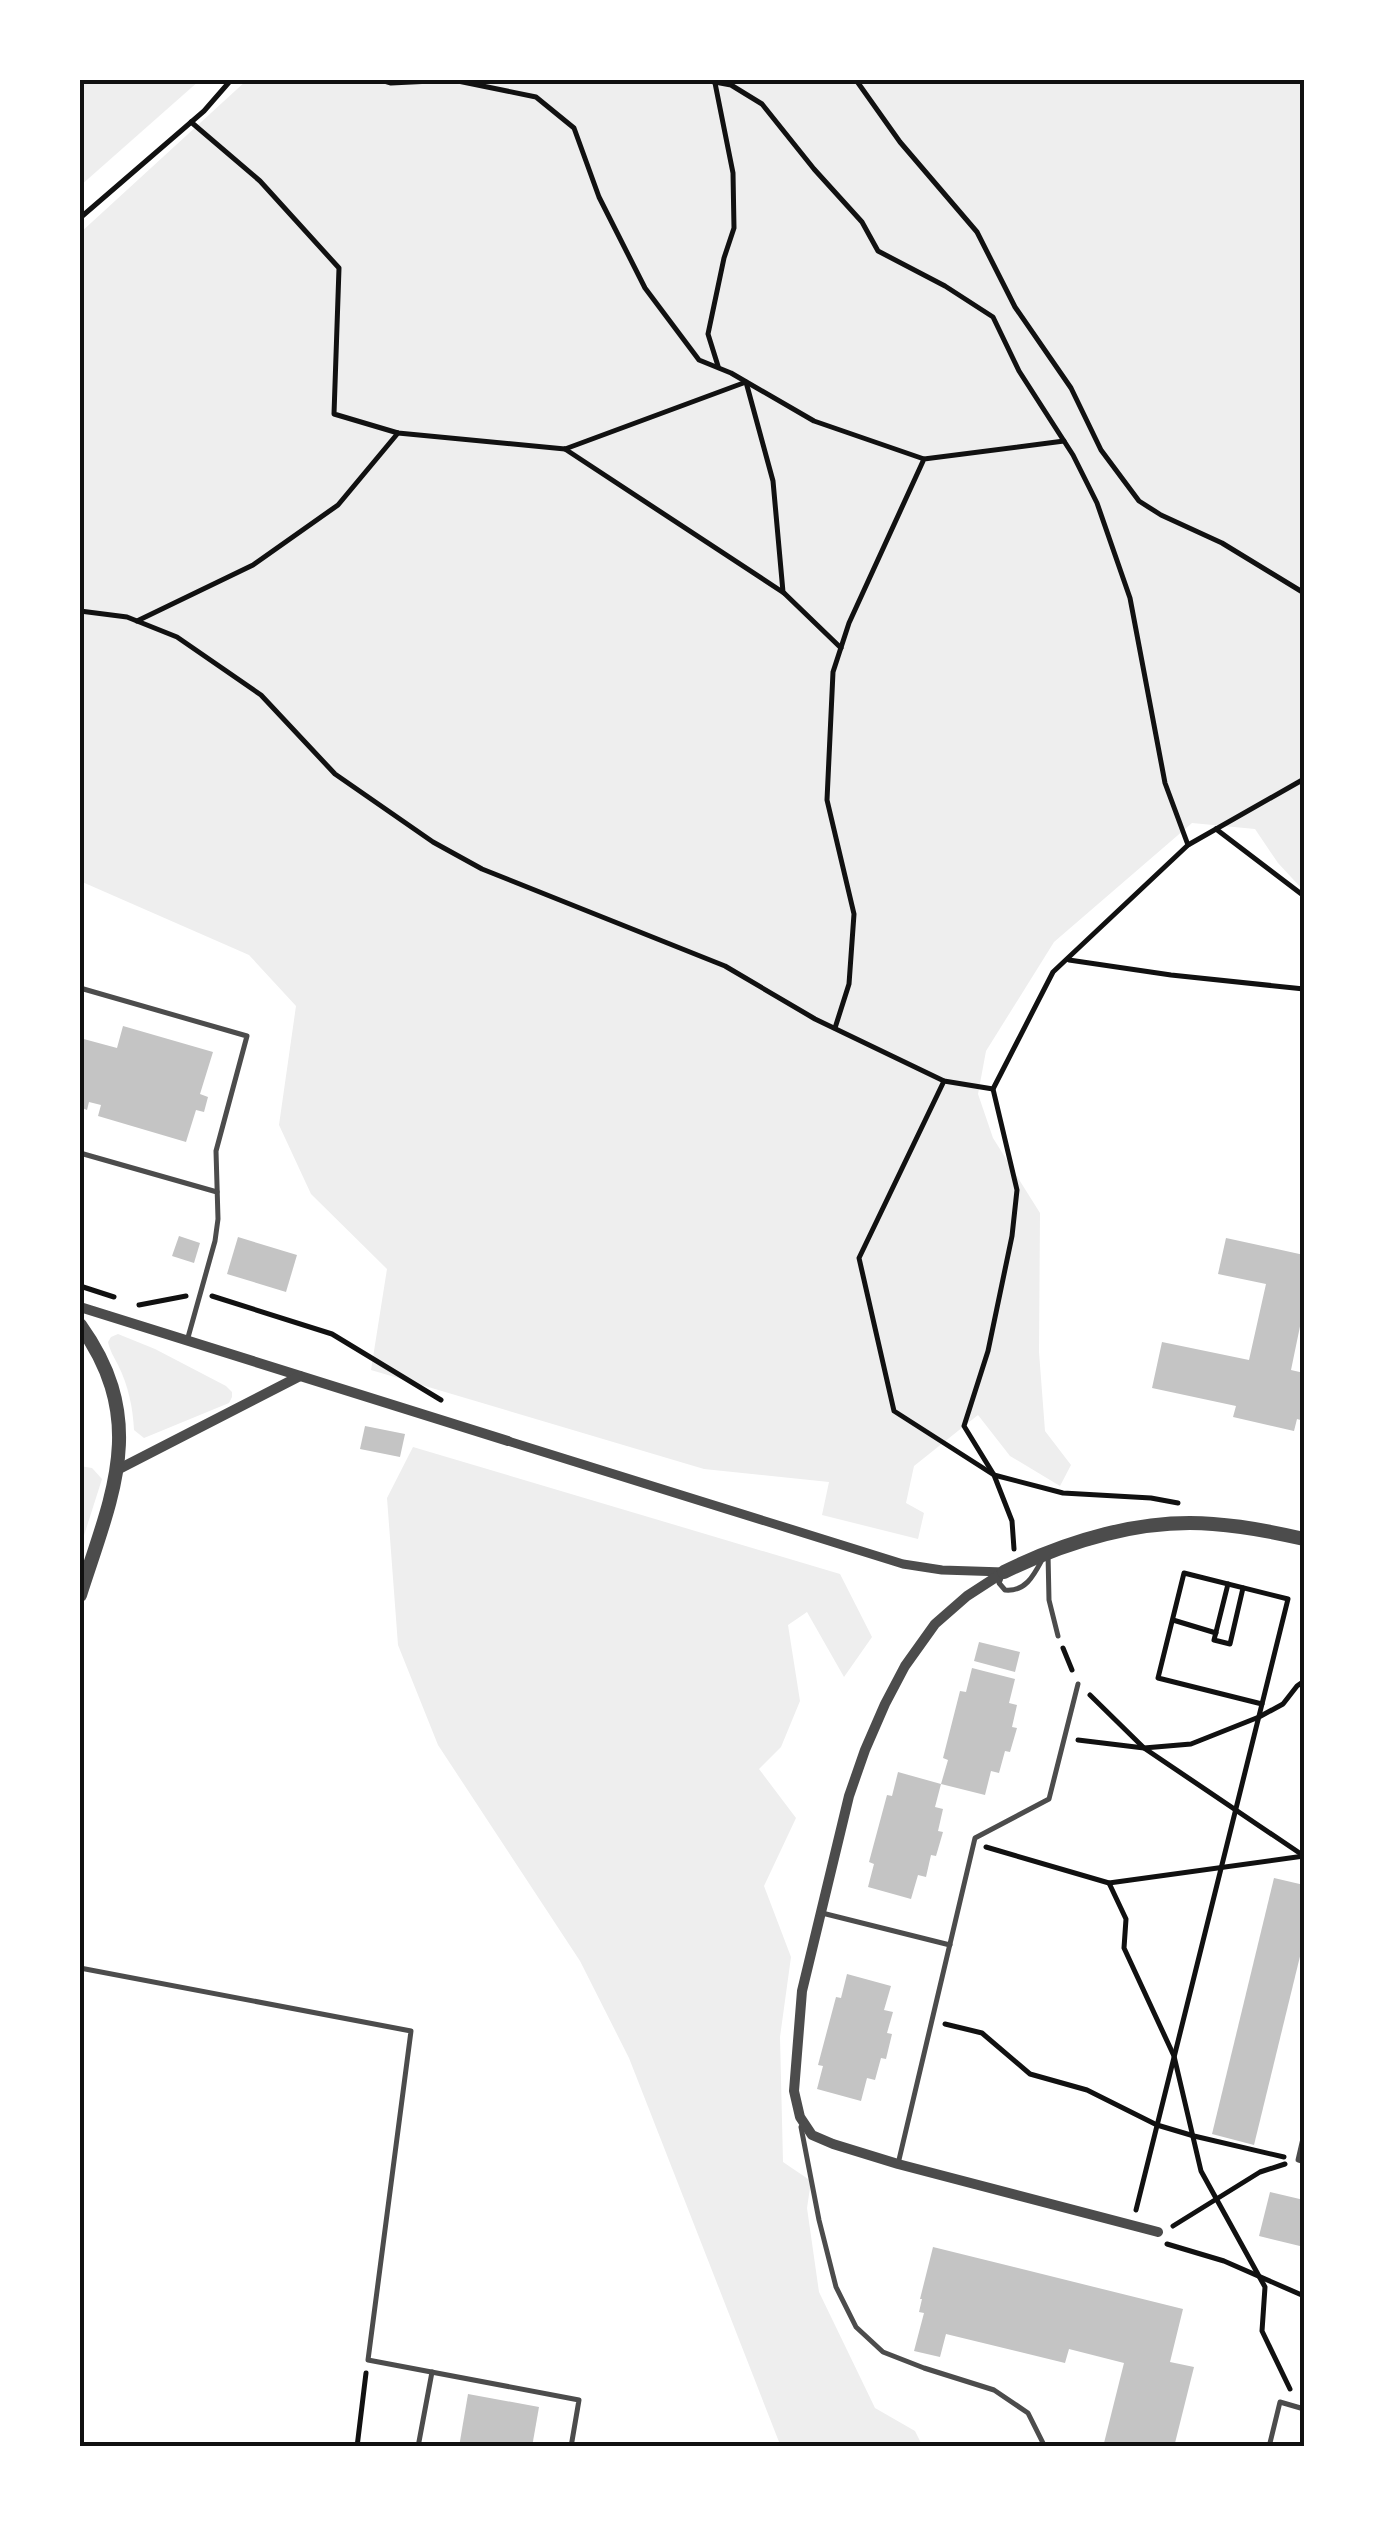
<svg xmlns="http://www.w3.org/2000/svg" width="1384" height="2527" viewBox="0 0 1384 2527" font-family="'Fira Sans',sans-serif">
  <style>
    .green { fill: #eee }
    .building { fill: #c4c4c4 }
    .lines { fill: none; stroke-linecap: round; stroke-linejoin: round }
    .path { stroke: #111; stroke-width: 5 }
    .service { stroke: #4c4c4c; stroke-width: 5 }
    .pedestrian { stroke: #4c4c4c; stroke-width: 9 }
    .minor { stroke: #4c4c4c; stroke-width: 10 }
    .tertiary { stroke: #4c4c4c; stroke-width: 14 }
    .neatline { fill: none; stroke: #111; stroke-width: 4 }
  </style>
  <rect width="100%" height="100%" fill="#fff"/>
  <g class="green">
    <path d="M80,80H200L80,186Z"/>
    <path d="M247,80H1304V891L1278,863L1255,829L1192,823L1054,942L986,1051L978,1094L993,1138L1040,1213L1039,1352L1045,1431L1071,1465L1060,1486L1010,1456L978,1415L914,1466L906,1503L924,1513L918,1539L822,1515L829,1482L704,1469L371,1370L387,1269L311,1194L279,1125L296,1006L249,955L80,881V233Z"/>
    <path d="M118,1334L155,1349L226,1386L232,1392V1397L229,1403L144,1438L134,1430C133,1407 128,1385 118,1365C114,1357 110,1351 108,1342L111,1337Z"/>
    <path d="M413,1447L840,1574L872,1637L844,1677L807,1612L788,1625L800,1701L781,1747L759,1769L796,1818L764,1886L791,1957L780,2037L783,2162L811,2181L807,2208L819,2292L875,2408L915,2431L923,2447H781L629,2058L580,1961L438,1745L398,1645L387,1498Z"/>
    <path d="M80,1466L92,1468L102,1479L80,1548Z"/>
  </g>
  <g class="building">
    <path d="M123,1026L213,1052L200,1094L208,1097L204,1112L196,1110L186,1142L98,1116L101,1105L89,1102L87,1110L80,1107V1038L117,1048Z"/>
    <path d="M179,1236L200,1243L194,1263L172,1256Z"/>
    <path d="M238,1237L297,1255L286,1292L227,1274Z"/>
    <path d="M1226,1238L1304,1255V1307L1291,1370L1304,1373V1421L1297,1419L1294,1431L1233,1417L1236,1406L1152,1388L1162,1342L1249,1360L1266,1284L1218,1274Z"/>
    <path d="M365,1426L405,1434L400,1457L360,1449Z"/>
    <path d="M979,1642L1020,1652L1015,1672L974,1661Z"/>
    <path d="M972,1668L1015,1679L1009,1703L1017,1705L1012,1727L1017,1728L1010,1752L1005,1751L999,1773L991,1771L985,1795L941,1784L948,1760L943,1758L960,1691L966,1692Z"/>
    <path d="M898,1772L941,1784L935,1807L943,1809L938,1831L943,1832L936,1856L931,1855L926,1877L918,1875L911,1899L868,1887L874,1864L869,1862L887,1795L892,1796Z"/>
    <path d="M1274,1878L1304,1885V1940L1254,2145L1212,2134Z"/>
    <path d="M847,1974L891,1986L884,2010L893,2012L887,2033L892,2034L886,2059L881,2058L875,2080L867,2078L861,2101L817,2089L823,2066L818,2065L836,1997L841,1998Z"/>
    <path d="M1270,2192L1304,2200V2247L1259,2236Z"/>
    <path d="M933,2247L1183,2309L1170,2362L1194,2367L1174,2447H1103L1124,2363L1069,2349L1065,2363L946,2334L940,2357L914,2351L924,2313L919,2312L922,2299H920Z"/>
    <path d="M468,2394L539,2407L532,2447H459Z"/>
  </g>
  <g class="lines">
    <g class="path">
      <path d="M381,80L391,83L453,80"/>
      <path d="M453,80L536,97L574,128L599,197L645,288L699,360L731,373L814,421L924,459"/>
      <path d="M704,80L731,85L762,104L814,169L862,222L878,251L945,286L993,317L1019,371L1073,455L1097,503L1130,598L1165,783L1188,845"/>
      <path d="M856,80L900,142L977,232L1015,307L1071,388L1101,450L1139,501L1161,515L1222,543L1304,593"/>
      <path d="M715,83L733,173L734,228L724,258L708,334L718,366"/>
      <path d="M191,122L260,181L339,268L334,414L398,433L565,449L746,382L773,481L783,592L841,648"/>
      <path d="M80,218L204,111L231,80"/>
      <path d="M565,449L784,593"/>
      <path d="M80,611L127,617L177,637L261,695L335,774L433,842L482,869L725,966L815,1019L944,1081L993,1089"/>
      <path d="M137,621L253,565L338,505L398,433"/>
      <path d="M1216,829L1304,896"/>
      <path d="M1069,960L1171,975L1304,989"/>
      <path d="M835,1028L849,984L854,914L827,800L833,672L849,623L924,459L1064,441"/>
      <path d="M944,1081L859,1258L894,1411L994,1475L1063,1493L1151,1498L1178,1503"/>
      <path d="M80,1286L114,1297"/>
      <path d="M212,1296L332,1334L441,1400"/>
      <path d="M139,1305L186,1296"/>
      <path d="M1014,1549L1012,1521L994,1475L964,1426L988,1351L1012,1236L1017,1190L993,1089L1053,972L1188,845L1304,779"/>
      <path d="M1184,1573L1288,1599L1262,1704L1158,1678Z"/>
      <path d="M1228,1584L1214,1640L1230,1644L1243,1588"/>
      <path d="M1173,1620L1216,1633"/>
      <path d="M1063,1648L1072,1670"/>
      <path d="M1090,1695L1144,1748L1304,1856"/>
      <path d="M1078,1740L1144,1748L1191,1744L1259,1717L1283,1704L1297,1686L1304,1681"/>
      <path d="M986,1847L1109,1883L1304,1856"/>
      <path d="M1109,1883L1126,1919L1124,1948L1174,2056L1201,2171L1265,2287L1262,2331L1290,2389"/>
      <path d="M945,2024L982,2033L1030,2074L1087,2090L1157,2125L1194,2136L1284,2157"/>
      <path d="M1136,2210L1262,1704"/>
      <path d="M1173,2226L1260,2172L1285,2164"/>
      <path d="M1167,2244L1224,2261L1304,2296"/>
      <path d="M357,2447L366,2373"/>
    </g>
    <g class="service">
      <path d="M80,988L247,1036L216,1151L218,1219L215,1241L187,1341"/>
      <path d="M80,1153L217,1192"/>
      <path d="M1048,1554L1049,1600L1058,1636"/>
      <path d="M1001,1578L999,1583L1005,1590C1026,1592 1034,1575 1043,1558"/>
      <path d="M822,1913L950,1945"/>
      <path d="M80,1968L411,2031L368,2360L579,2400L571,2447"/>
      <path d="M801,2127L819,2220L836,2287L856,2327L883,2352L924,2368L994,2390L1028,2413L1045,2447"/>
      <path d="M1304,2134L1298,2160L1304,2162"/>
      <path d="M898,2164L975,1838L1049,1799L1078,1684"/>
      <path d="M418,2447L432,2372"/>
      <path d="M1269,2447L1280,2402L1304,2409"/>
    </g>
    <path class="pedestrian" d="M508,1441L903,1564L942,1570L1004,1572"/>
    <g class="minor">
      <path d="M80,1307L508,1441"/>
      <path d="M117,1470L300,1376"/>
      <path d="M1004,1572L967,1596L935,1624L905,1666L885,1704L865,1750L849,1796L802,1991L794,2091L800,2117L812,2135L833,2144L898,2164L1158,2232"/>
    </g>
    <g class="tertiary">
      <path d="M80,1325C149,1421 112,1495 80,1595"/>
      <path d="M1004,1572C1067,1541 1142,1518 1213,1524C1243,1526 1274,1532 1304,1539"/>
    </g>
  </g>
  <rect width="1384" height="2527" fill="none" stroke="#ffffff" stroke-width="165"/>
  <rect x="82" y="82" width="1220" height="2362" class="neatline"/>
</svg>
